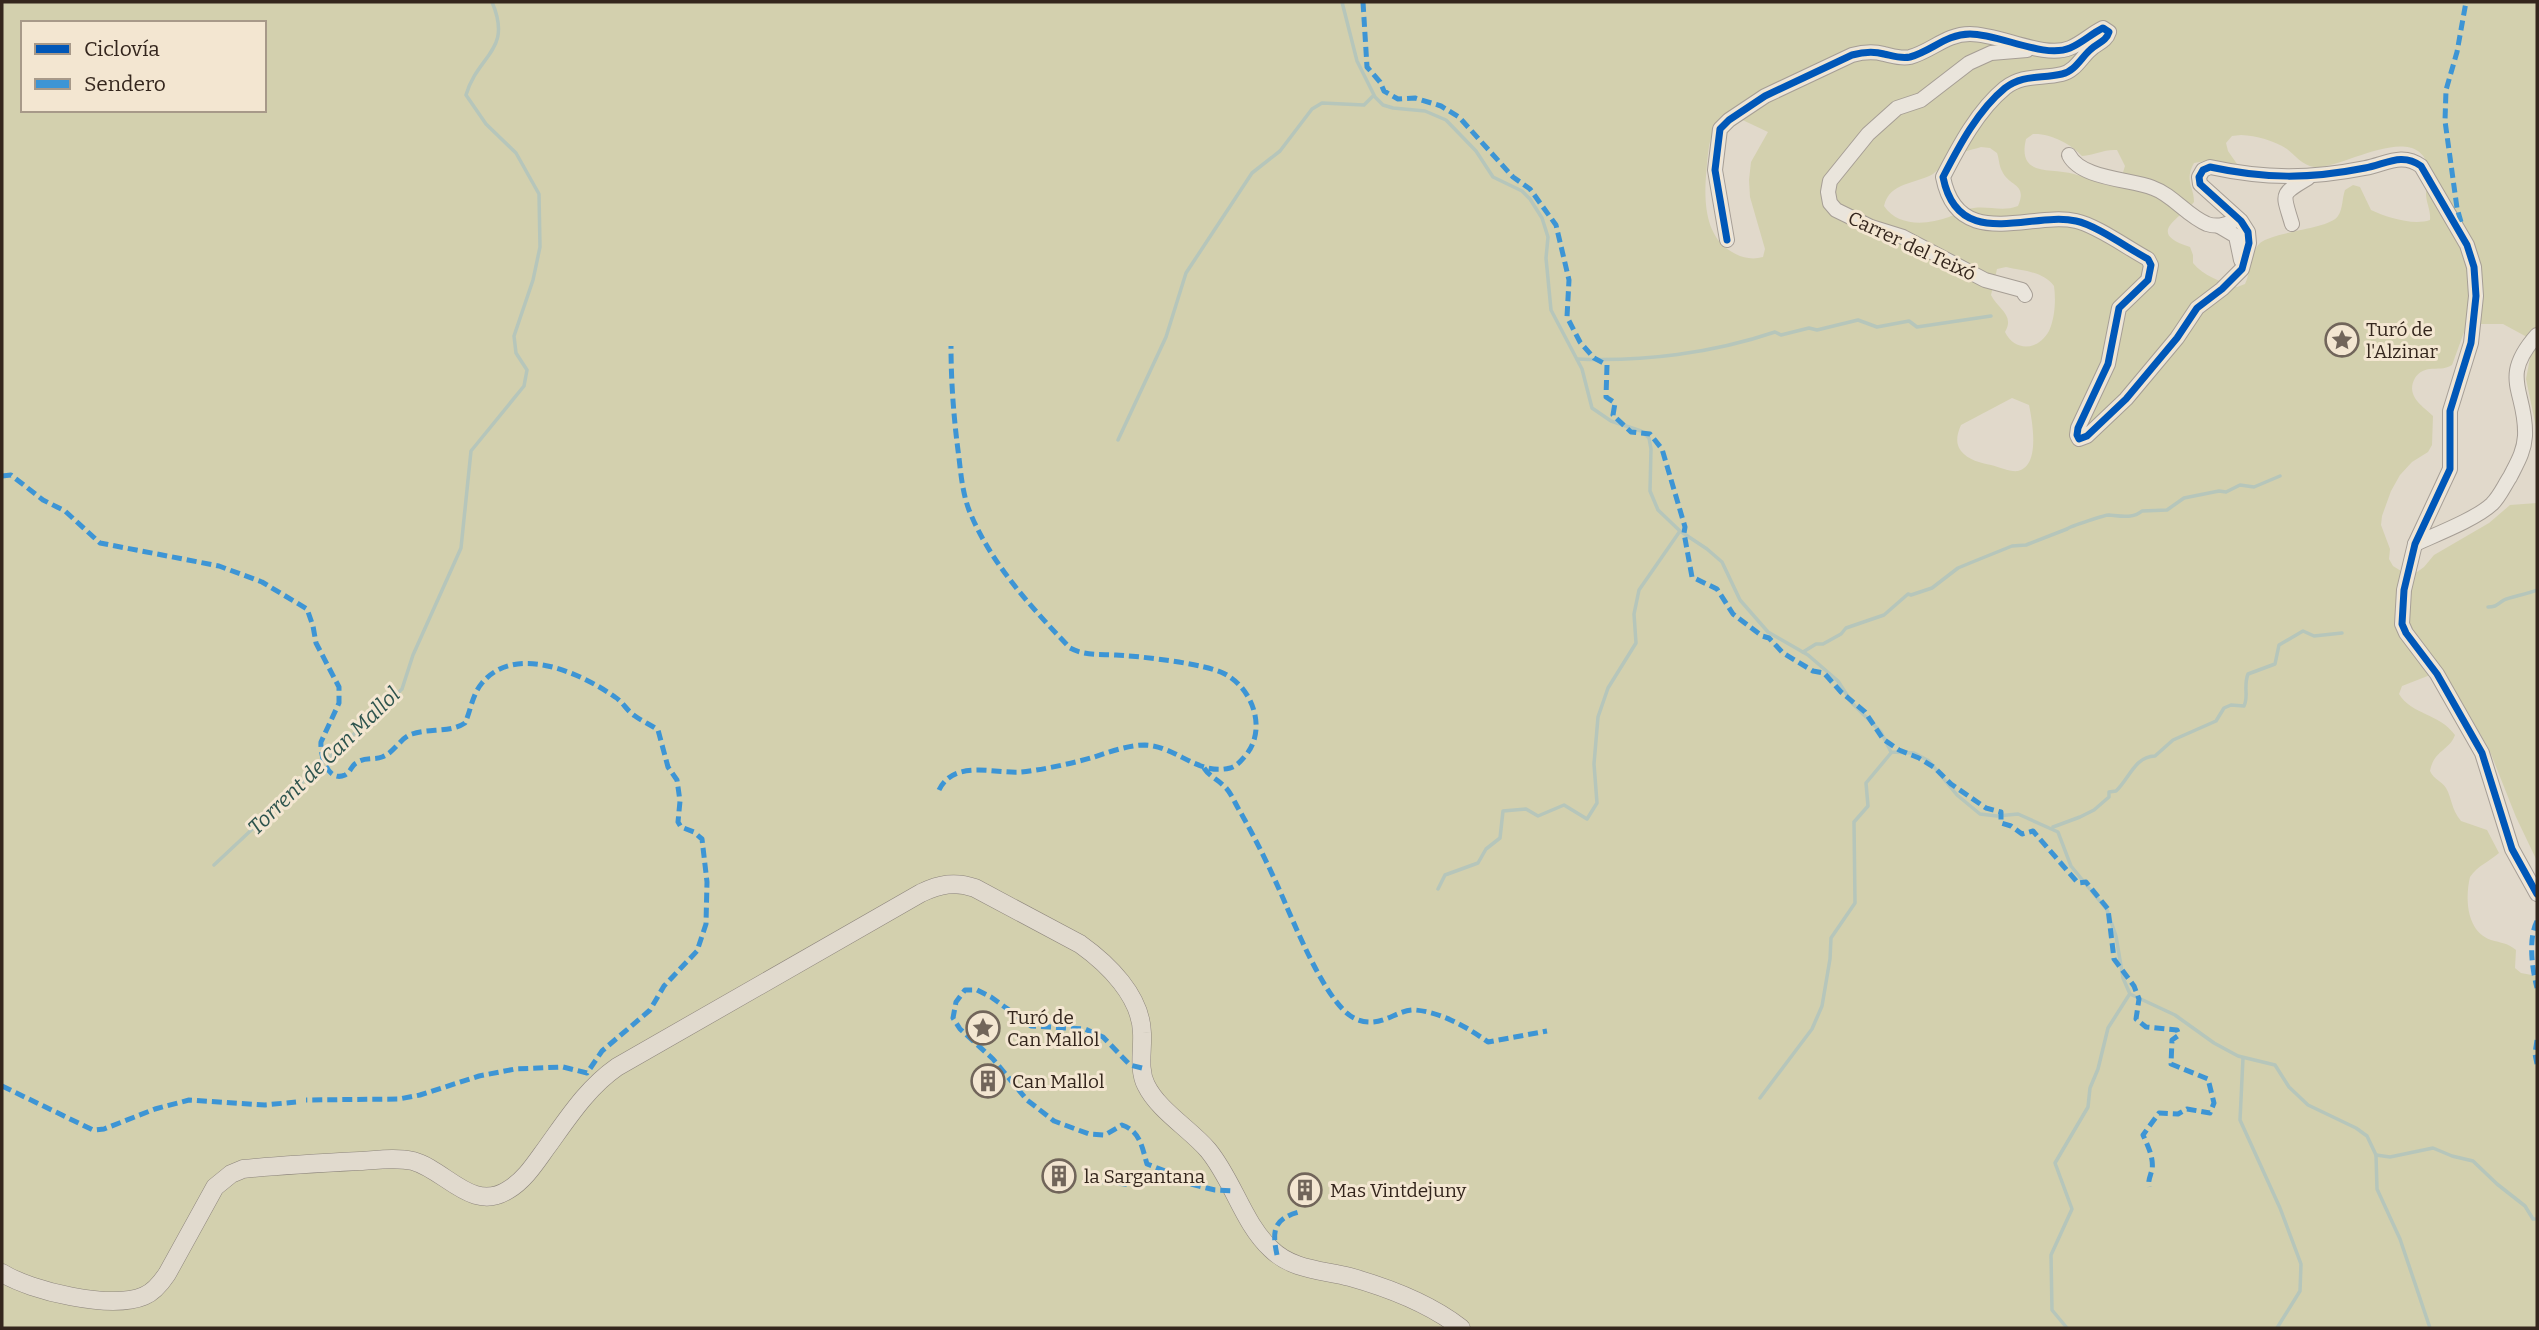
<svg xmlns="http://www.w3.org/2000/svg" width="2539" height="1330" viewBox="0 0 2539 1330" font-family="Bitter,serif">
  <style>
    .green { fill: #d3d0ae; fill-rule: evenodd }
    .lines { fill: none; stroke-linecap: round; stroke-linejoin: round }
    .stream { stroke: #b6c6bb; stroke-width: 3.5 }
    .minor-casing { stroke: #a69e95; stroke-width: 16 }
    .major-casing { stroke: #8c847b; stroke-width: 19 }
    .minor { stroke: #eae5dc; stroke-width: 14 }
    .major { stroke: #e1dace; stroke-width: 18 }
    .quiet { stroke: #3d95d5; stroke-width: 5; stroke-dasharray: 10 5; stroke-linecap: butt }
    .cycleway-casing { stroke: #f3e6d1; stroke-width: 11 }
    .cycleway { stroke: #0057b8; stroke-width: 7 }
    .labels { text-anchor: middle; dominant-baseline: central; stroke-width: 6; stroke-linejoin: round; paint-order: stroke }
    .street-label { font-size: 19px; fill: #34261d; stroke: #f3e6d1 }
    .poi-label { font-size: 19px; fill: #34261d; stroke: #f3e6d1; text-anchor: start }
    .water-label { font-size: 21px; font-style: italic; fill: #2d534d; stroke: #f3e6d1 }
  </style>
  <rect width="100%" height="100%" fill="#e1d9cb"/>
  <path class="green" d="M2,2H2537V432L2526,379L2531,353L2527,337L2503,324H2467L2452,365C2444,370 2438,368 2429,369C2423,370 2418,373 2415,378C2405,396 2423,406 2433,416L2432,445L2428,452L2412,462L2400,475L2391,491L2382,516L2381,525L2390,549L2389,559L2393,566L2401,571L2417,572L2424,567L2434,555L2489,523L2510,505L2537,503V861L2516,817L2489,749L2443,670L2402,686L2399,694C2412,715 2439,713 2455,735C2449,751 2434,750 2430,771C2434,780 2442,781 2446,788C2452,798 2451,809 2461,821L2487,830L2499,853C2489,862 2478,865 2470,877C2465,898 2466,931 2491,940C2501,943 2508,943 2516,950L2515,968L2521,973L2537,976V1328H2ZM23,23H264V110H23ZM1734,116L1768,132L1751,162L1749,180L1750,197L1765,249L1763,257C1752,260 1742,258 1732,252C1702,235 1704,194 1707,164C1708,154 1709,136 1716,128C1721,124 1728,120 1734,116ZM2033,134C2050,133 2071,144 2082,156C2095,155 2104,149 2117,150L2125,166L2120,182L2112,186C2099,184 2087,178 2074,174C2051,167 2017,178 2026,139ZM2241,135C2257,136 2273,140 2287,149C2296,156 2302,165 2314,167C2341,170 2415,120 2428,166C2430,175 2426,184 2426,193C2426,203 2431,210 2430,220C2413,226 2386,217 2371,210L2360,187L2353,185L2345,190C2342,198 2343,209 2338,216C2330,229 2275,231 2260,243C2250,252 2251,272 2245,284L2237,287C2222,282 2203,276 2193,263V255L2190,247C2145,233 2180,219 2194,202C2194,186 2184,181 2194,163L2211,160L2237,164L2228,151L2226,143L2232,136ZM1981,147L1990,148L1997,153C1999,158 1999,166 2002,171C2009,187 2028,183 2018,206C2003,212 1989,206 1974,208C1965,209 1957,214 1949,217C1927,225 1898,227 1884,206C1889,182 1916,184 1933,174C1939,170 1943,162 1949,158C1957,153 1971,150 1981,147ZM2006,267C2023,271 2043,271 2054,286C2056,300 2055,318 2049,331C2038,351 2015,352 2005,332C2015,315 1998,309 1991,295L1997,269ZM2012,398L2029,405C2032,420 2041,466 2018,471C2010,472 1999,467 1991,465C1981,463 1968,460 1961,451C1955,443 1957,434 1961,425Z"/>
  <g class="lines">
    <g class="stream">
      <path d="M1342,2L1357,61L1375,97L1383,105L1393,108L1425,111L1446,120L1476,151L1493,177L1522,191L1530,199L1542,218L1548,237L1546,258L1551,310L1582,369L1592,408L1611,421L1641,431L1649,438L1651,449L1650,491L1658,510L1680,531L1707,549L1722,562L1740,600L1768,632L1808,655L1838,681L1852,703L1881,732L1891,752L1914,753L1929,761L1957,795L1980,814L1997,816L2018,814L2058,832L2071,866L2107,910L2116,936L2123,978L2130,994L2175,1015L2214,1043L2238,1056L2275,1065L2289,1087L2308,1105L2356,1128L2367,1136L2376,1155L2377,1189L2400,1239L2430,1328"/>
      <path d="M1577,359C1643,362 1713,353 1775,332L1781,335L1809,328L1817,330L1858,320L1877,327L1909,321L1917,327L1991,316"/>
      <path d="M1118,440L1166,337L1186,273L1252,173L1280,151L1312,109L1322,103L1364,105L1373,96"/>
      <path d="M2488,607C2497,607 2497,604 2504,600C2510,597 2528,594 2537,590"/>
      <path d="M1803,652L1816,644H1823L1841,634L1846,628L1884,615L1908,594L1911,595L1932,588L1958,568L1970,563L2012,546L2026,545L2067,529C2071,526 2105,515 2109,515C2120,516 2133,519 2142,511L2167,510L2184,498L2219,491L2226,492L2240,485L2254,487L2280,476"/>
      <path d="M2053,827L2080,817L2094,810L2109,797V792L2116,791C2130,778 2134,757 2155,756L2173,740L2216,721L2224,708L2231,705L2244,706C2249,696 2243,687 2248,674L2275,664L2279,645L2303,631L2314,636L2342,633"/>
      <path d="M214,865L402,689L413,655L461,548L471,451L524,386L527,370L516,353L514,336L533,280L540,247L539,194L516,153L486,124L466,95C478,54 513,51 492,2"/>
      <path d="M1438,889L1445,875L1478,863L1486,849L1500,838L1503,811L1526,809L1538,816L1564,805L1587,819L1597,803L1594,764L1598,717L1608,688L1636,643L1634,614L1639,590L1680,531"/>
      <path d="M2243,1058L2240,1120L2280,1208L2301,1264L2300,1291L2277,1328"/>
      <path d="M1760,1098L1812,1029L1822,1006L1830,959L1831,938L1855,903L1854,822L1868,806L1866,783L1891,753"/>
      <path d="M2376,1155L2390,1157L2433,1148L2452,1156L2473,1161L2497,1184L2525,1206L2533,1219H2537"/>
      <path d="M2067,1328L2052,1310L2051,1255L2072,1209L2055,1163L2088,1107L2090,1088L2098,1069L2108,1028L2129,995"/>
    </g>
    <defs>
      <g id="minor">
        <path d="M2069,155C2081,179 2130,179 2153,188C2173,195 2187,216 2207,224C2219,228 2228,224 2238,219"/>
        <path d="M2292,224C2283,193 2279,195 2308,178"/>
        <path d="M2219,226L2236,236L2241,260"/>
        <path d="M1727,240L1715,170L1720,129L1729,120L1765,96L1852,55C1863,52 1873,51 1884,54C1893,56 1901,59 1910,57C1932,51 1946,34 1970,34C2000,34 2044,59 2070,48C2082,43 2091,34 2103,28L2109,32C2106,42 2097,43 2090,50C2081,58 2075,71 2062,74C2041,79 2023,74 2005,88C1978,110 1959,146 1943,177C1958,253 2031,211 2076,221C2096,225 2129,249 2148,259L2151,265L2148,280L2119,308L2108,364L2078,428L2077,435L2079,439L2087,436L2126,399L2177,338L2197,308L2222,289L2242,269L2249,243L2248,232L2241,221L2200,184L2199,177L2203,170L2210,167C2265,179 2310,179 2365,168C2386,164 2402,152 2421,166L2467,245L2474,267L2476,296L2471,343L2450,411V469L2415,544L2404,590L2402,624L2406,633L2437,674L2482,753L2512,849L2537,894"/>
        <path d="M2025,295L2022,290L1985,280L1903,237L1871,227L1836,210L1830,203L1828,192L1830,181L1868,134L1897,108L1921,100L1969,63L1991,53L2027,50"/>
        <path d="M2415,544C2437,534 2476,519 2492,504C2500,496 2504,486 2510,477C2517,463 2524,452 2525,436C2527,391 2498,379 2537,335"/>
      </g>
      <path id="major" d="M2,1273C31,1291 111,1310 144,1296C154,1292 161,1283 167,1274L215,1187L231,1174L243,1169C282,1165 321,1163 360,1161C377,1160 396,1157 413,1161C446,1170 472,1213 508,1190C525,1180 536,1162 547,1147C568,1118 587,1088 617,1067L921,893C940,884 955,881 975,888L1080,944C1108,964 1141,996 1142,1033C1143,1050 1138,1069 1146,1085C1158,1110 1190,1129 1208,1150C1233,1180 1243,1223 1271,1249C1292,1270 1323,1270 1350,1277C1389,1288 1429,1303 1461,1328"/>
    </defs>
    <use href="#minor" class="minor-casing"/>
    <use href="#major" class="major-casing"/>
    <use href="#minor" class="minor"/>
    <use href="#major" class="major"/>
    <g class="quiet">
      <path d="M1363,2L1367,67L1380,82L1384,91L1398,99L1415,98L1441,106L1459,117L1513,177L1530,189L1556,225L1569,280L1567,317L1580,342L1594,358L1607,365L1606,397L1615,403L1613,415L1631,432L1650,434L1662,449L1685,527L1684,533L1692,577L1717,589L1733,614L1762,636L1769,638L1783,653L1813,671L1824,673L1841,692L1865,712L1883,739L1899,750L1919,758L1935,768L1951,784L1986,808L2001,812V823L2011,826L2022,834L2033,831L2078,883L2086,882L2108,909L2114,959L2134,986L2139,999L2136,1019L2146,1027L2177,1030L2179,1035L2172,1040L2171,1064L2208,1079L2214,1103L2210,1113L2187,1109L2178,1114L2159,1113L2143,1135C2148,1146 2154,1158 2152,1170C2150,1177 2148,1180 2149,1187"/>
      <path d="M2461,222L2457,208L2445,121L2446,90L2457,52L2466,2"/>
      <path d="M2,476L11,475L43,500L65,511L100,543L219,566L262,582L307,609L313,626L316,643L339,687V703L321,742C320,754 327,783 345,775C351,772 351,766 356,763C364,757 374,760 382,757C394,753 400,738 412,734C430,728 450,733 465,723C471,710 472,695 482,683C515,643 581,673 615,697C623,702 627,711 635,716C642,721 651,725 658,730L668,767L677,780L680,801L678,822L681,827L694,832L702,839L707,882L706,924L697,951L664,986L650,1010L602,1051L587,1073L563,1067L515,1069L479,1076L420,1095L399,1099L306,1100"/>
      <path d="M1204,768C1210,777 1217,779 1224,786C1230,791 1234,801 1238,808C1253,834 1267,862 1279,889C1293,920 1325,1003 1354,1018C1379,1031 1396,1009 1415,1010C1441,1012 1467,1027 1488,1042L1547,1031"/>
      <path d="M939,790C954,759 994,774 1021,772C1042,770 1074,763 1094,757C1110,752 1128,745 1145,745C1176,746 1198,776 1230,768C1237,766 1241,761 1246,755C1267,729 1253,689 1225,674C1208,664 1139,656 1116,655C1100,654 1085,656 1070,648C1032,608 990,563 969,510C963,494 961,476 959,458C954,421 951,384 951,346"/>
      <path d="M2537,921C2528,939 2532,968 2537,988"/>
      <path d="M2537,1040L2535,1054L2537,1064"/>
      <path d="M1142,1068L1130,1065L1103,1037L1085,1029L1031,1026L991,997L977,990H965L956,1002L953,1018L960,1029L993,1059L1027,1100L1054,1121L1089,1134L1105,1135L1122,1125C1140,1131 1142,1147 1147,1164L1173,1174L1178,1181"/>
      <path d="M2,1086L93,1130L104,1129L155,1109L189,1100L265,1105L296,1102"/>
      <path d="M1087,1180L1135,1185L1156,1181H1178L1215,1190L1234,1191"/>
      <path d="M1277,1255C1272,1231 1273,1219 1299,1212"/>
    </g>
    <defs>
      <path id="cycleway" d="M1727,240L1715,170L1720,129L1729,120L1765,96L1852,55C1863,52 1873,51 1884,54C1893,56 1901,59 1910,57C1932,51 1946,34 1970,34C2000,34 2044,59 2070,48C2082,43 2091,34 2103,28L2109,32C2106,42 2097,43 2090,50C2081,58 2075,71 2062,74C2041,79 2023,74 2005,88C1978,110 1959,146 1943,177C1958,253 2031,211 2076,221C2096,225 2129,249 2148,259L2151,265L2148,280L2119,308L2108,364L2078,428L2077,435L2079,439L2087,436L2126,399L2177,338L2197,308L2222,289L2242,269L2249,243L2248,232L2241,221L2200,184L2199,177L2203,170L2210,167C2265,179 2310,179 2365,168C2386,164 2402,152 2421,166L2467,245L2474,267L2476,296L2471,343L2450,411V469L2415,544L2404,590L2402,624L2406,633L2437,674L2482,753L2512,849L2537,894"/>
    </defs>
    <use href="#cycleway" class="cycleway-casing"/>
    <use href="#cycleway" class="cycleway"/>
  </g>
  <defs>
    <symbol id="sight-ring" viewBox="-11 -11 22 22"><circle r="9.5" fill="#f3e6d1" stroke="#71655a" stroke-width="1.5"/><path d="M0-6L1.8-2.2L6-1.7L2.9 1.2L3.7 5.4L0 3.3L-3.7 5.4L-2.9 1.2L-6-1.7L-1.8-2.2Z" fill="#71655a"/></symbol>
    <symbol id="building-ring" viewBox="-11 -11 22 22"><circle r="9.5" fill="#f3e6d1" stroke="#71655a" stroke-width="1.5"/><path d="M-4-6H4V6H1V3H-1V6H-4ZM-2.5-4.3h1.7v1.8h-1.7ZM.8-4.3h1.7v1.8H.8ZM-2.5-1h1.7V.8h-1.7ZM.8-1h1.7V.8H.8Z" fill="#71655a"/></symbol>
  </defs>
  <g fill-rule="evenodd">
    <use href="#sight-ring" x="2323" y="321" width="38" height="38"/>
    <use href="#sight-ring" x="964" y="1009" width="38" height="38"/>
    <use href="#building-ring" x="969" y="1062" width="38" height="38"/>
    <use href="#building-ring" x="1040" y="1157" width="38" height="38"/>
    <use href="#building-ring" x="1286" y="1171" width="38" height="38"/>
  </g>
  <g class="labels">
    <g class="street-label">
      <text transform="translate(1912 246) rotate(25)">Carrer del Teixó</text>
    </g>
    <g class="poi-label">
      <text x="2366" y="329">Turó de<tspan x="2366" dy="22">l'Alzinar</tspan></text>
      <text x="1007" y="1017">Turó de<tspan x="1007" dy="22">Can Mallol</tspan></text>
      <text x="1012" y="1081">Can Mallol</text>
      <text x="1084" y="1176">la Sargantana</text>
      <text x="1330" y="1190">Mas Vintdejuny</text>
    </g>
    <g class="water-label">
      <text transform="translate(324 761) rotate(-44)">Torrent de Can Mallol</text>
    </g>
  </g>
  <rect width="2539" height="1330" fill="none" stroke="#34261d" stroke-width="7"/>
  <rect x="21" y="21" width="245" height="91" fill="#f3e6d1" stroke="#a79989" stroke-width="2"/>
  <rect x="35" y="44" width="35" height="10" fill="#0057b8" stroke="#a79989" stroke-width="2"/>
  <text x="84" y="56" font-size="21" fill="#34261d">Ciclovía</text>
  <rect x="35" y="79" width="35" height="10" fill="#3d95d5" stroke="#a79989" stroke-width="2"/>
  <text x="84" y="91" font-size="21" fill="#34261d">Sendero</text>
</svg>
